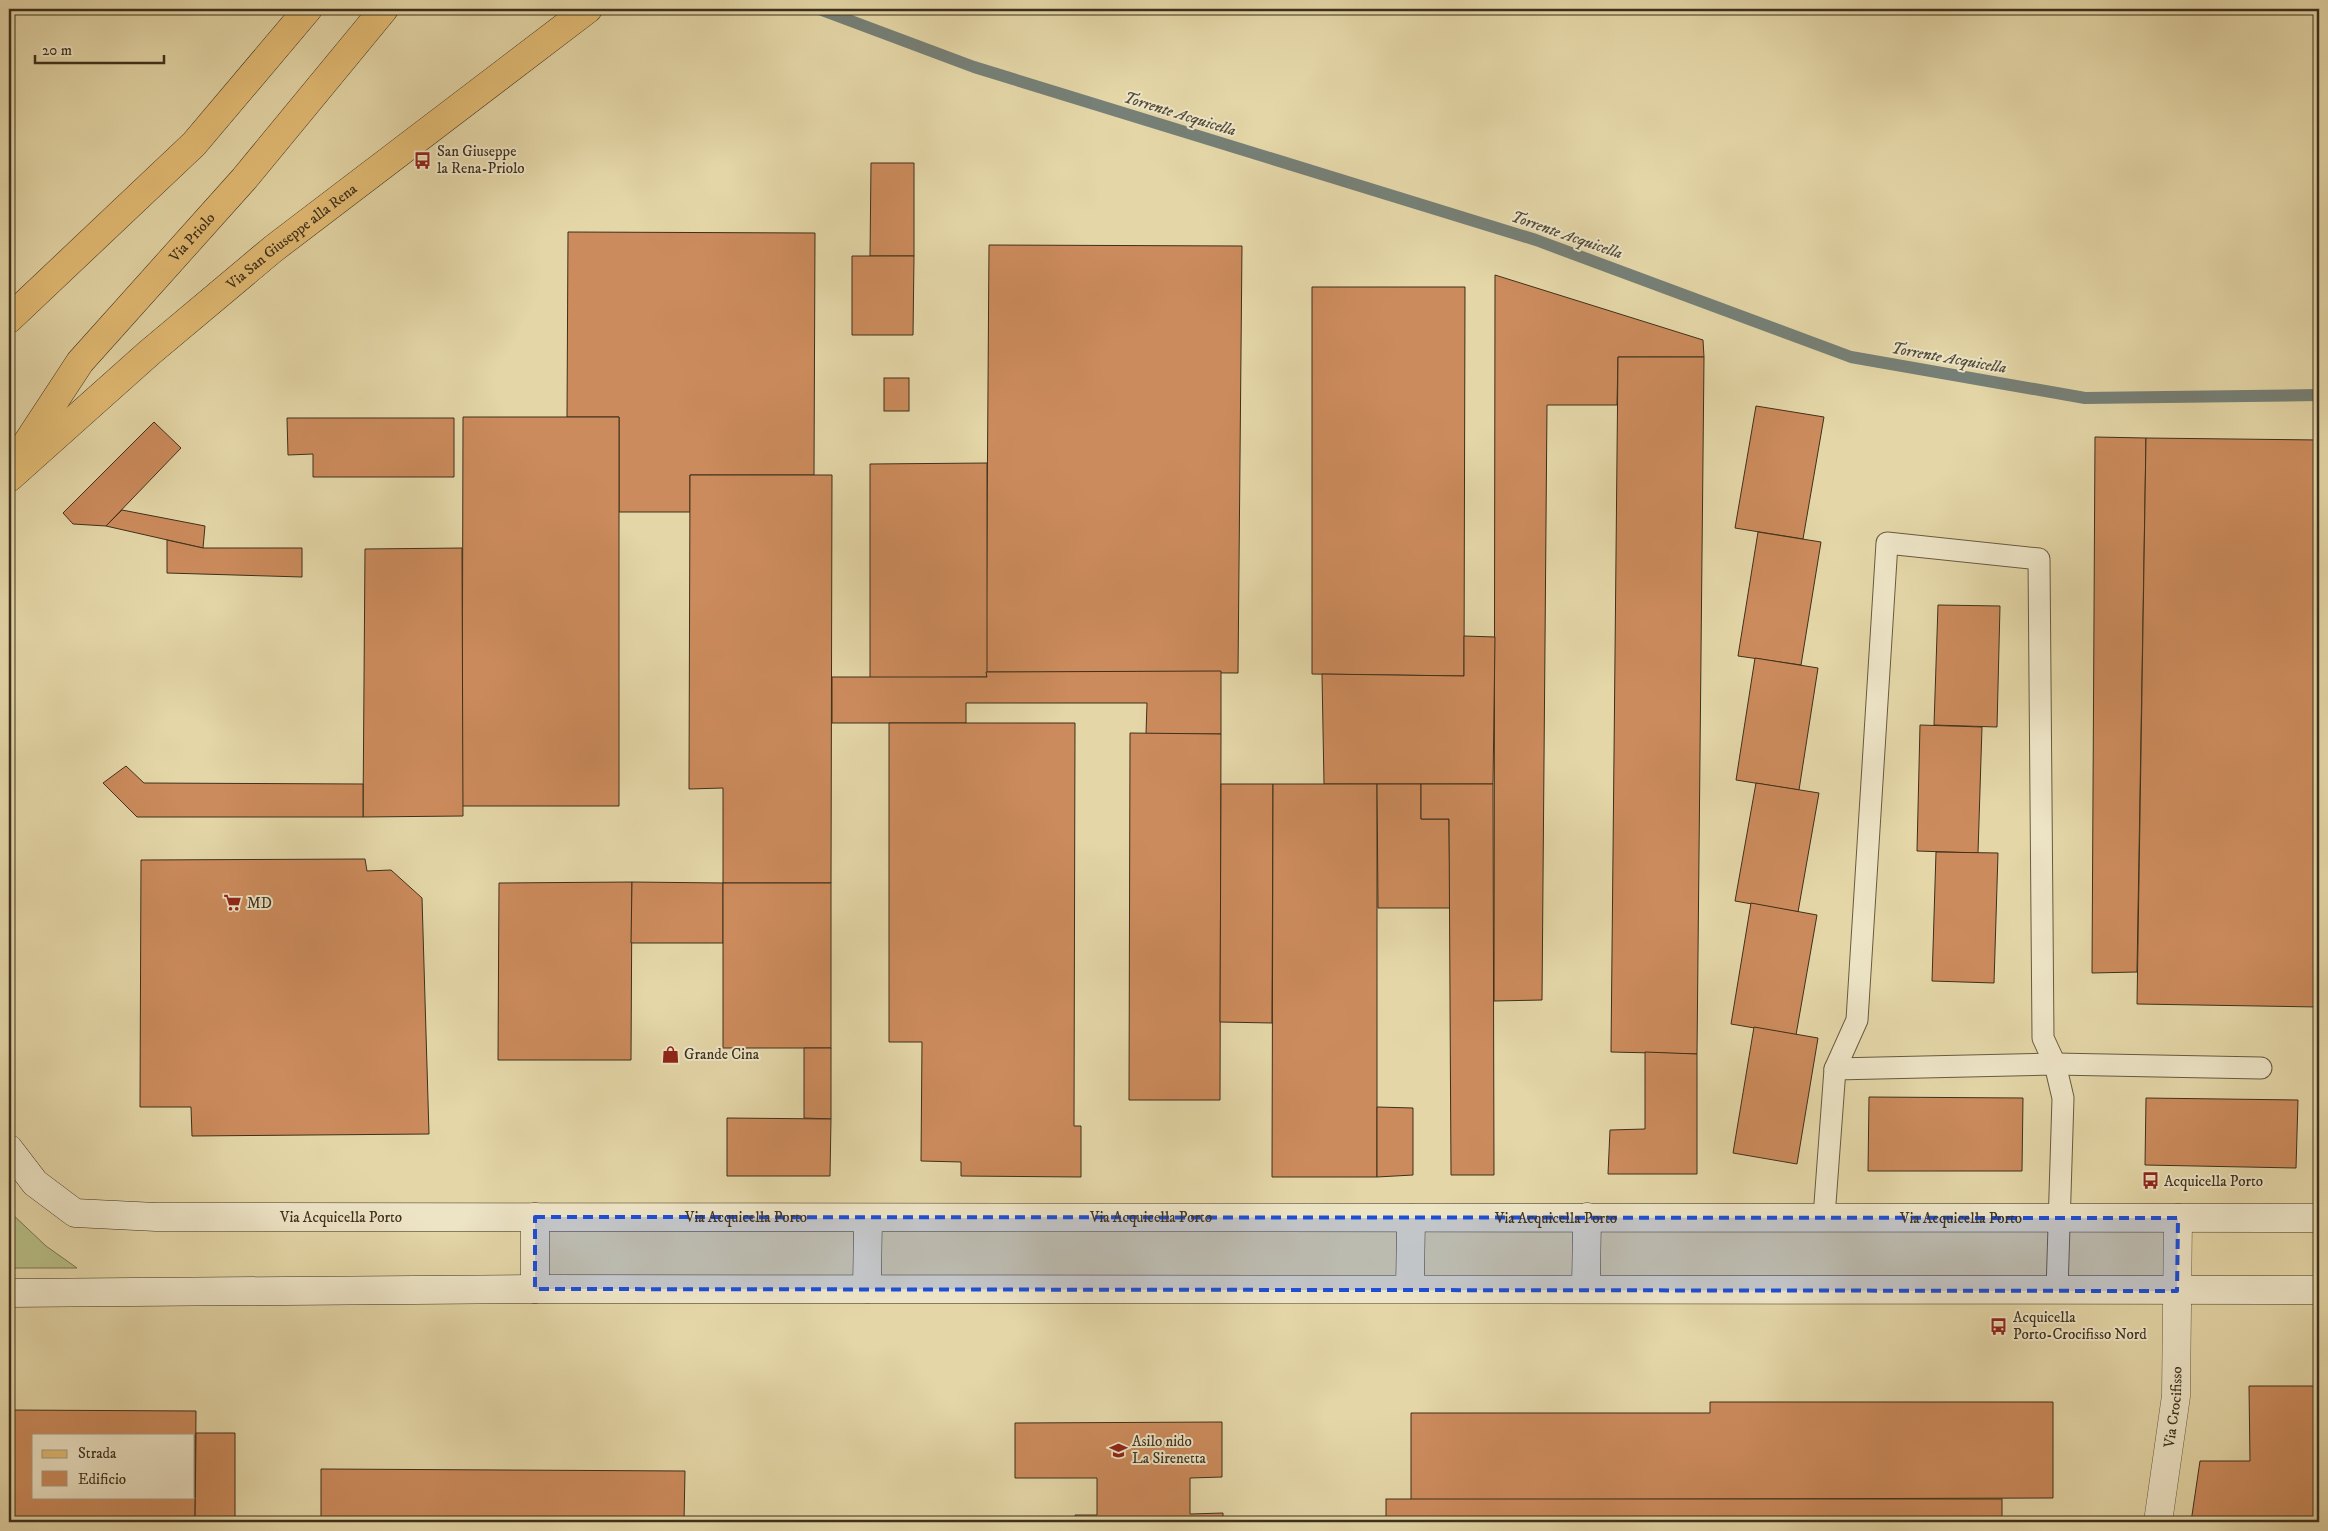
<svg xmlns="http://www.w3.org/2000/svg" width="2328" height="1531" viewBox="0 0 2328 1531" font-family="'IM FELL DW Pica',serif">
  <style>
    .green { fill: #b7bd85; stroke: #7a7650 }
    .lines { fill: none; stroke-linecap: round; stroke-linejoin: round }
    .stream { stroke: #768077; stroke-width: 12 }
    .building { fill: #cc8b5c; stroke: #3e301c; fill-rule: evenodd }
    .service-casing { stroke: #685a3f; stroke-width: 23 }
    .minor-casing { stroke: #685a3f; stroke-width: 29 }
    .secondary-casing { stroke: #3e301c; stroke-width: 29 }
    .primary-casing { stroke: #3e301c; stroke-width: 29 }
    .service { stroke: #ede4c6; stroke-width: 21 }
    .minor { stroke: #ede4c6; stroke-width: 28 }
    .secondary { stroke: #ede4c6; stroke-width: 28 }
    .primary { stroke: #e2bb74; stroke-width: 28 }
    .marked { fill: #1d4ed8; fill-opacity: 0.2; stroke: #1d4ed8; stroke-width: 4; stroke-dasharray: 10 6; stroke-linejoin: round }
    .labels { text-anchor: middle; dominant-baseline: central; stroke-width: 4; stroke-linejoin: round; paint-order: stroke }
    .poi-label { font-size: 15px; fill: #3e301c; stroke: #ede4c6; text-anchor: start }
    .street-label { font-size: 15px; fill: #3e301c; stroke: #ede4c6 }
    .water-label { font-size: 16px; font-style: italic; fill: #514b3a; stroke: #ede4c6 }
  </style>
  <rect width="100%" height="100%" fill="#e4d6a7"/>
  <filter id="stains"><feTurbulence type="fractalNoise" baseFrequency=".004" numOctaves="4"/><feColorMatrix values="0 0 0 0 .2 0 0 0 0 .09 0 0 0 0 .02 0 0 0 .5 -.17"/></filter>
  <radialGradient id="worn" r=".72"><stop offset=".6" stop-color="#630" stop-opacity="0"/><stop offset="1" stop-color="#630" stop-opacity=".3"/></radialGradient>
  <path class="green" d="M9,1211L46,1246L77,1268H9Z"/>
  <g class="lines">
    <path class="stream" d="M819,9L974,67L1536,240L1851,357L2085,398L2319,395"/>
  </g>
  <g class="building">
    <path d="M871,163H914V256H870Z"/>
    <path d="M568,232L815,233L814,475H690V512H619V417H567Z"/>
    <path d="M989,245L1242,246L1238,673L986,672Z"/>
    <path d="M852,256H914L913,335H852Z"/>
    <path d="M1495,275L1703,340L1704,357H1618L1617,405H1547L1542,1000L1494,1001Z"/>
    <path d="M1312,287H1465L1464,676L1312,674Z"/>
    <path d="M1618,357H1704L1697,1054L1611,1052Z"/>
    <rect x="884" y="378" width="25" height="33"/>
    <path d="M1756,406L1824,417L1803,539L1735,528Z"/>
    <path d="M463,417H619V806H462Z"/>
    <path d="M287,418H454V477H313V454L288,455Z"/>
    <path d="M154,422L181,448L106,526L73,524L63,513Z"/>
    <path d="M2095,437L2146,438L2137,972L2092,973Z"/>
    <path d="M2146,438L2319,440V1007L2137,1004Z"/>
    <path d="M987,463V677L870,678V464Z"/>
    <path d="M690,475H832L831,883H723V788L689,789Z"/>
    <path d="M122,510L205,526L203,548L106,526Z"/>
    <path d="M1758,532L1821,542L1801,665L1738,656Z"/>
    <path d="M167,540L203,548H302V577L167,573Z"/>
    <path d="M462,548L463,816L363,817L365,549Z"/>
    <path d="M1938,605L2000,606L1997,727L1934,725Z"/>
    <path d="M1464,636L1495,637L1493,784H1324L1322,674L1464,676Z"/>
    <path d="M1755,658L1818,668L1799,790L1736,780Z"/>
    <path d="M1221,671V734H1146L1147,703H966V723H832V677H987L986,672Z"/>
    <path d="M889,723H1075L1074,1126H1081V1177L961,1176V1162L921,1161L922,1042H889Z"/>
    <path d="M1920,725L1982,727L1978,853L1917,851Z"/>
    <path d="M1130,733L1221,734L1220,1100H1129Z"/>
    <path d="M126,766L144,783L363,784V817H137L103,783Z"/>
    <path d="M1756,783L1819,793L1798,912L1735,901Z"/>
    <path d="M1221,784H1273L1272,1023L1220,1022Z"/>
    <path d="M1273,784H1377V1177H1272Z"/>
    <path d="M1377,784H1421V819H1449L1450,908H1378Z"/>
    <path d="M1421,784H1493L1494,1175H1451L1449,819H1421Z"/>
    <path d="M1936,852L1998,853L1994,983L1932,981Z"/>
    <path d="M365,859L367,871L391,870L422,898L429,1134L192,1136L191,1107H140L141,860Z"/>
    <path d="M632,882L631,1060H498L499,883Z"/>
    <path d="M632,882L723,883V943H631Z"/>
    <rect x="723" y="883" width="108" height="165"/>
    <path d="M1751,903L1817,915L1796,1035L1731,1024Z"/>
    <path d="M1754,1027L1818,1038L1797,1164L1733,1153Z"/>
    <path d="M804,1048H831V1119L804,1118Z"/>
    <path d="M1645,1052L1697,1054V1174H1608L1610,1130L1645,1129Z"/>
    <path d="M1869,1097L2023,1098L2022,1171H1868Z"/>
    <path d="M2146,1098L2298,1100L2296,1168L2145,1165Z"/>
    <path d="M1377,1107L1413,1108V1175L1377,1177Z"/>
    <path d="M727,1118L831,1119L830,1176H727Z"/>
    <path d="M2249,1386H2319V1522H2191L2200,1461H2250Z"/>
    <path d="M1710,1402H2053V1498L1411,1500V1413H1710Z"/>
    <path d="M9,1410L196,1411L195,1522H9ZM34,1435H194V1497H34Z"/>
    <path d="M1222,1422V1477L1190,1478V1514L1223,1513V1522H1075V1515H1097V1478H1015V1423Z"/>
    <path d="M196,1433H235V1522H195Z"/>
    <path d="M321,1469L685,1471L684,1522H321Z"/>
    <rect x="1386" y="1499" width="616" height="23"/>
  </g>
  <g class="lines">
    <defs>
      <g id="service">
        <path d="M1835,1069L2055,1064L2261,1068"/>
        <path d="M1824,1217L1835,1069L1857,1020L1887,543L2039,559L2043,1038L2055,1064L2063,1098L2057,1291"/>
      </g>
      <g id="minor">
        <path id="s1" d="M2158,1522L2176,1396L2178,1218"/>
      </g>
      <g id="secondary">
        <path id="s2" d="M9,1149L35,1183L75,1213L156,1217L2319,1218"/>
        <path d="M535,1289V1217"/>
        <path d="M867,1289L868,1218"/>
        <path d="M1410,1289L1411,1218"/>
        <path d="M1586,1289L1587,1217"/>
        <path d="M9,1293L535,1289L2319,1290"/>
      </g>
      <g id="primary">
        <path d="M9,319L194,144L308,9"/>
        <path id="s3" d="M19,455L80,362L244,179L384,9"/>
        <path id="s4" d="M9,478L149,353L273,249L588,9"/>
      </g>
    </defs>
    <use href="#service" class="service-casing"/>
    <use href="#minor" class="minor-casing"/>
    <use href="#secondary" class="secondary-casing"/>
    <use href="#primary" class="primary-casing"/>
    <use href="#service" class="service"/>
    <use href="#minor" class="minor"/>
    <use href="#secondary" class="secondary"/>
    <use href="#primary" class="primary"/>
  </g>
  <path class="marked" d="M535,1217L2178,1218L2177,1291L535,1289Z"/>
  <defs>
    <symbol id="bus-bare" viewBox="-9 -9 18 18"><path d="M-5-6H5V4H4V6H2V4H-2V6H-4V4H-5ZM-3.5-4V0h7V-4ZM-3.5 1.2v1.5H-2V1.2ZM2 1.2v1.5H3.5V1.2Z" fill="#8f2418" stroke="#ede4c6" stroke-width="2.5" paint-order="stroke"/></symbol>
    <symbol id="supermarket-bare" viewBox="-9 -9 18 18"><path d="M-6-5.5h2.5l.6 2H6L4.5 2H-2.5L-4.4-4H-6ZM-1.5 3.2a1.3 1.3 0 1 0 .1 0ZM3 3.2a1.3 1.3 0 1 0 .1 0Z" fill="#8f2418" stroke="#ede4c6" stroke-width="2.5" paint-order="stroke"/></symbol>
    <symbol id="shop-bare" viewBox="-9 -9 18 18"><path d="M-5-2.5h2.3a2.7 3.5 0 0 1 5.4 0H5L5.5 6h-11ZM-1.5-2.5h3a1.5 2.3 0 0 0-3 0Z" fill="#8f2418" stroke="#ede4c6" stroke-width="2.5" paint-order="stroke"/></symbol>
    <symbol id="school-bare" viewBox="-9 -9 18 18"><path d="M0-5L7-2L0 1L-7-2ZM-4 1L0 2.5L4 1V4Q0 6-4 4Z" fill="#8f2418" stroke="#ede4c6" stroke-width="2.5" paint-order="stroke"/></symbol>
  </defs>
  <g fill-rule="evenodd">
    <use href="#bus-bare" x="410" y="148" width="25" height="25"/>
    <use href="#supermarket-bare" x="220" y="890" width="25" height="25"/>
    <use href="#shop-bare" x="658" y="1042" width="25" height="25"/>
    <use href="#bus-bare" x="2138" y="1168" width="25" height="25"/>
    <use href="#bus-bare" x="1986" y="1314" width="25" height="25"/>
    <use href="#school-bare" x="1106" y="1438" width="25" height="25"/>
  </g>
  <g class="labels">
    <g class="poi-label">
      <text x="437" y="151">San Giuseppe<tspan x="437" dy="17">la Rena-Priolo</tspan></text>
      <text x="247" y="903">MD</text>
      <text x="684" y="1054">Grande Cina</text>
      <text x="2164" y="1181">Acquicella Porto</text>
      <text x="2013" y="1317">Acquicella<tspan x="2013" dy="17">Porto-Crocifisso Nord</tspan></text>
      <text x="1132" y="1441">Asilo nido<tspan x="1132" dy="17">La Sirenetta</tspan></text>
    </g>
    <g class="street-label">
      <text stroke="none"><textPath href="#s4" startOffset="372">Via San Giuseppe alla Rena</textPath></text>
      <text stroke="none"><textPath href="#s3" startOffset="279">Via Priolo</textPath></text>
      <text stroke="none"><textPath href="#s2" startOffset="764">Via Acquicella Porto</textPath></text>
      <text stroke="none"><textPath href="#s2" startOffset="1574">Via Acquicella Porto</textPath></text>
      <text stroke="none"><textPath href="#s2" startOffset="1979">Via Acquicella Porto</textPath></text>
      <text stroke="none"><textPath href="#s2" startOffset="359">Via Acquicella Porto</textPath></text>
      <text stroke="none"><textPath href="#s2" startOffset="1169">Via Acquicella Porto</textPath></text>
      <text stroke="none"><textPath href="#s1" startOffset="116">Via Crocifisso</textPath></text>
    </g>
    <g class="water-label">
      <text transform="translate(1180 114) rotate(17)">Torrente Acquicella</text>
      <text transform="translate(1567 235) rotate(19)">Torrente Acquicella</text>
      <text transform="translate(1949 358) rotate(10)">Torrente Acquicella</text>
    </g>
  </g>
  <rect width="2328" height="1531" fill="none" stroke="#e4d6a7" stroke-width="30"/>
  <rect x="10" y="10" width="2308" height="1511" fill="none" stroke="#3e301c" stroke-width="2.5"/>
  <rect x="15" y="15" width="2298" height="1501" fill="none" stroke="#3e301c"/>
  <rect x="32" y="1434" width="162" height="65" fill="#ede4c6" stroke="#a79c82"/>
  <rect x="42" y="1450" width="25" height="8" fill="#e2bb74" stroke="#a79c82"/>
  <text x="78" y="1458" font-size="15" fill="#3e301c">Strada</text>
  <rect x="42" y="1471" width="25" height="15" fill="#cc8b5c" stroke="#a79c82"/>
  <text x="78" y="1484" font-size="15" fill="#3e301c">Edificio</text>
  <path d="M35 55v8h129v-8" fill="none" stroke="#3e301c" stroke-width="2.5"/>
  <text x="42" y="55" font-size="15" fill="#3e301c" stroke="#ede4c6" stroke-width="4" paint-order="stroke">20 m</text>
  <rect width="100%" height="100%" filter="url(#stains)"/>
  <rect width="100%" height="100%" fill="url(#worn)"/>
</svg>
